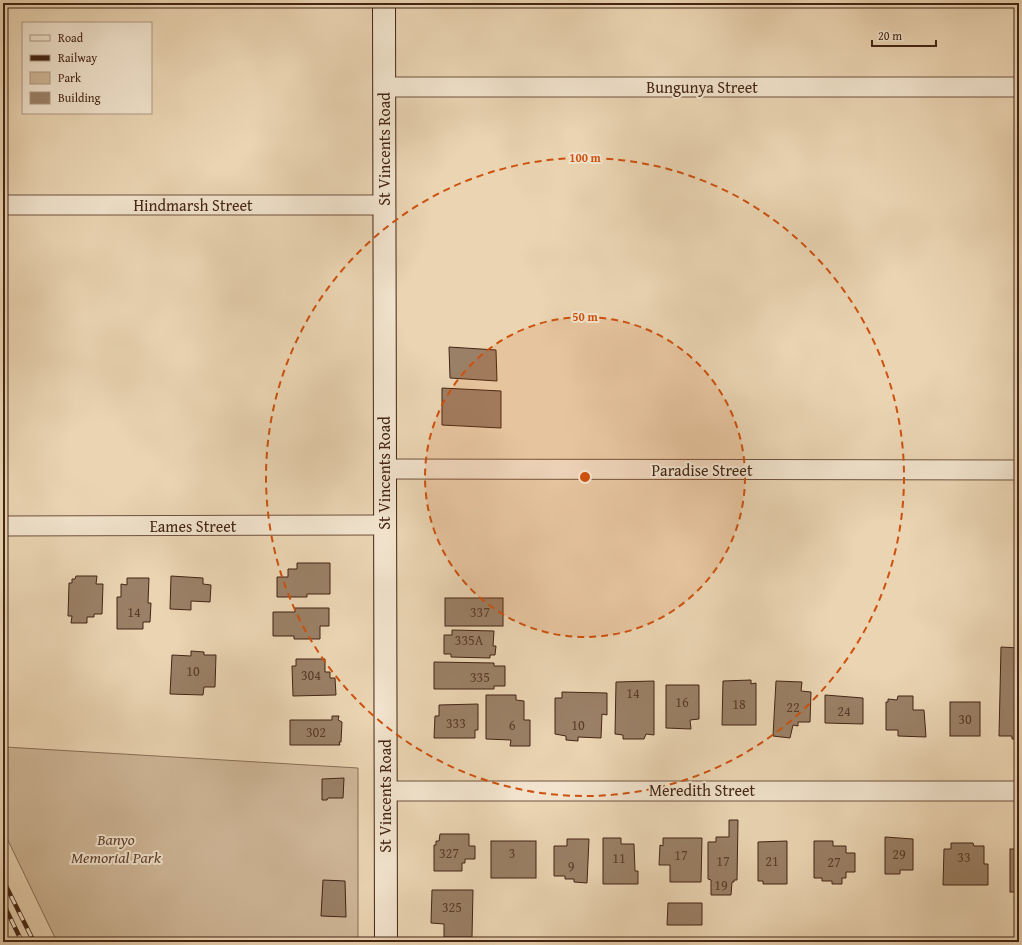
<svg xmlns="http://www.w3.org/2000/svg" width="1022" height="945" viewBox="0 0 1022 945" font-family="'Gentium Book Plus',serif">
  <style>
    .green { fill: #ceb697; stroke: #896e56 }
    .building { fill: #9a8066; stroke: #442514 }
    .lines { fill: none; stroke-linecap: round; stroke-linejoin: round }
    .minor-casing { stroke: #6e513c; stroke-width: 21 }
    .secondary-casing { stroke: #442514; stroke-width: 24 }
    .minor { stroke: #f1e3cd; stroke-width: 19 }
    .secondary { stroke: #f1e3cd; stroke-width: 22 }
    .rail-casing { stroke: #442514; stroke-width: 4.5 }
    .rail { stroke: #f1e3cd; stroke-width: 3; stroke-dasharray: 9; stroke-linecap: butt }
    .ring { fill: none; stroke: #cf510d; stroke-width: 2; stroke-dasharray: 7 5 }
    .labels { text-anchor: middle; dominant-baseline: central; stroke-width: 4; stroke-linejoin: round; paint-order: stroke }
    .number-label { font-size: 14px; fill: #5a3c28 }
    .street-label { font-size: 16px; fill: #442514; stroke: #f1e3cd }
    .park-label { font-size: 16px; font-style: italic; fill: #60422e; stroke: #f1e3cd }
    .centre { fill: #cf510d; stroke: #f1e3cd; stroke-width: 2 }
    .ring-label { font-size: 12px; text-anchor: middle; font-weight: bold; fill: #cf510d; stroke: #f1e3cd; stroke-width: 4; stroke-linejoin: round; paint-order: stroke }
  </style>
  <rect width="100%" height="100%" fill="#ead4b2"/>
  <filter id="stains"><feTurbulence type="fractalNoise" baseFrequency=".005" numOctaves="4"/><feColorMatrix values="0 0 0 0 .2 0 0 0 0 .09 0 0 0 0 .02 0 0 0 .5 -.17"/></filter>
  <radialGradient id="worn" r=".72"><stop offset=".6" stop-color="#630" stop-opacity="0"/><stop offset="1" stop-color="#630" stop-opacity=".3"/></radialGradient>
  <path class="green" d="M5,747L358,768V942H57L3,830V748Z"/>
  <g class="building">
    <path d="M449,347L496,350L497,381L450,378Z"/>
    <path d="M442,388L501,391V428L442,425Z"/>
    <path d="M297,563H330V594H307V597H277V577H288V569H297Z"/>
    <path d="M76,576H97L96,584H103L102,614H94V617H87V623H71L72,616H68L69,583H72V579H75Z"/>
    <path d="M171,576L203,578V584L211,585L210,602L191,601V610L170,609Z"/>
    <path d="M127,578H149L148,603H151L150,622H143V629H117V597H121V584L127,585Z"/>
    <rect x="445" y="598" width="58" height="28"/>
    <path d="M295,608H329V626H320V639H294V636H273V612H295Z"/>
    <path d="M452,630L494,631L493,646H496L495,655H490V658L451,657V654H444V635H452Z"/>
    <path d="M1001,647L1019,648V739H1012V736H999Z"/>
    <path d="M191,651L204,652V655H216L215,687H204L203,695L170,694L172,655L191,656Z"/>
    <path d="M296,659H325V672H330V678H335L336,695L293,696L292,666H296Z"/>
    <path d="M434,662L494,663V666H505V686H494V689H434Z"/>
    <path d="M751,680V684L756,683V725H722L723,681Z"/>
    <path d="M654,681V735L646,734L644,739H623V735L615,734L616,682Z"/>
    <path d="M776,681L802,682L801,691L811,692L810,722H798V726L793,725L790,738L773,736Z"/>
    <path d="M666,685H699V719L690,720L691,729L666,728Z"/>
    <path d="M562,692L607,693V715L602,714L601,738L578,737V741L566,740V736L555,734V698H562Z"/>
    <path d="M486,695H516V700L524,701V720H530V746H510L511,740L486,739Z"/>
    <path d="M825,695L863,698V724L825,723Z"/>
    <path d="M898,696H913V710H924L926,737L898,736V730H886V702H888V699L897,700Z"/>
    <rect x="950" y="702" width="30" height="34"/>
    <path d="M478,704V730H475V738H434L435,716H439V705Z"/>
    <path d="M332,716H339L338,720L342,722L341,742H339L340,745H290V720H332Z"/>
    <path d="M344,778L343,798H328L327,800H322V779Z"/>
    <path d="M729,820H738L737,880H734V882H732L731,895H711V880L708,879V842H716V837H729Z"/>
    <path d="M440,834H469V846H475V859H465V863H462V871H434V845H436V841H439Z"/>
    <path d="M885,837L913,839V870H900V874H885Z"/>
    <path d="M603,838H621V844H634L635,871H638V884H603Z"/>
    <path d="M663,838H702L701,882H670V865H659L660,845L663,846Z"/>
    <path d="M567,839H589L587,883L574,882V879H565V876H554V846H567Z"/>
    <rect x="491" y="841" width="45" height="37"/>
    <path d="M787,841V884H763V881H758V842Z"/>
    <path d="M814,841H833V846H846V853H855V872H846V878H842V884H832V881H822V878H814Z"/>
    <path d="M951,843H973L974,846H984V864H988V885H943L944,849H951Z"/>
    <rect x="1010" y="849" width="9" height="43"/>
    <path d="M323,880L345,881L346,917L321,916Z"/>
    <path d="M432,890H473L472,937H444V924L431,923Z"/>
    <path d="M668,903H702V925H667Z"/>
  </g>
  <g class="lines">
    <defs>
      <g id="minor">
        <path d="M385,87H1019"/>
        <path d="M3,205H384"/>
        <path d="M384,469L1019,470"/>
        <path d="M3,526L384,525"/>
        <path d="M385,791H1019"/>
      </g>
      <path id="secondary" d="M384,3L386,942"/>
    </defs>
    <use href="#minor" class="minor-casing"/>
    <use href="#secondary" class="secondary-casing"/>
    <use href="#minor" class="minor"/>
    <use href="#secondary" class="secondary"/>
    <defs>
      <g id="rail">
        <path d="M3,880L34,942"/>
        <path d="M3,903L22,942"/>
      </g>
    </defs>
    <use href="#rail" class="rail-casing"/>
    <use href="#rail" class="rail"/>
  </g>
  <circle cx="585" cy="477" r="160" fill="#cf510d" fill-opacity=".12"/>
  <g class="ring">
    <circle cx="585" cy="477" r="160"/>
    <circle cx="585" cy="477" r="319"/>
  </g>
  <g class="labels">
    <g class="number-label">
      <text x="134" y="612">14</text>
      <text x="480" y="612">337</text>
      <text x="469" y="640">335A</text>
      <text x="193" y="671">10</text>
      <text x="311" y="675">304</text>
      <text x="480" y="677">335</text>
      <text x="633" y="693">14</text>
      <text x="682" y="702">16</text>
      <text x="739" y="704">18</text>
      <text x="793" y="707">22</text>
      <text x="844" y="711">24</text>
      <text x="965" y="719">30</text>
      <text x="456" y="723">333</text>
      <text x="512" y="725">6</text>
      <text x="578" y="725">10</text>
      <text x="316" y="732">302</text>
      <text x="449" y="853">327</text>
      <text x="512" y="853">3</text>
      <text x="899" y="854">29</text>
      <text x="681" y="855">17</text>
      <text x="964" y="857">33</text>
      <text x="619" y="858">11</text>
      <text x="723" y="861">17</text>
      <text x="772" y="861">21</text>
      <text x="834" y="862">27</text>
      <text x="571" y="866">9</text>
      <text x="721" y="885">19</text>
      <text x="452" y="907">325</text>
    </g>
    <g class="street-label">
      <text x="702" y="87">Bungunya Street</text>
      <text transform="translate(384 149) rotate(-90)">St Vincents Road</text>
      <text x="193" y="205">Hindmarsh Street</text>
      <text x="702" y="470">Paradise Street</text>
      <text transform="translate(384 473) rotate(-90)">St Vincents Road</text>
      <text x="193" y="526">Eames Street</text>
      <text x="702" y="790">Meredith Street</text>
      <text transform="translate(385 796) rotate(-90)">St Vincents Road</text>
    </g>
    <g class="park-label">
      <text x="116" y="839">Banyo<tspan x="116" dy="18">Memorial Park</tspan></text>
    </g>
  </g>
  <circle cx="585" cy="477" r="6" class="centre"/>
  <g class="ring-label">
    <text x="585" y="162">100 m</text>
    <text x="585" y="321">50 m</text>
  </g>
  <rect width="1022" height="945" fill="none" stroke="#ead4b2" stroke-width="16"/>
  <rect x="4" y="4" width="1014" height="937" fill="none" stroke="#442514" stroke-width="2"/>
  <rect x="8" y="8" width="1006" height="929" fill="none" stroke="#442514"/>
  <rect x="22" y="22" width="130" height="92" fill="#f1e3cd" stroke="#ac9783"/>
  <rect x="30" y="35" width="20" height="6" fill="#f1e3cd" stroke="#ac9783"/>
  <text x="58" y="42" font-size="12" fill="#442514">Road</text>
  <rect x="30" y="55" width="20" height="6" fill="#442514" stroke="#ac9783"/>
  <text x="58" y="62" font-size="12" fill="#442514">Railway</text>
  <rect x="30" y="72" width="20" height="12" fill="#ceb697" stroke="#ac9783"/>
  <text x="58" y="82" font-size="12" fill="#442514">Park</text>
  <rect x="30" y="92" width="20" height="12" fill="#9a8066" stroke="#ac9783"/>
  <text x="58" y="102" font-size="12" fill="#442514">Building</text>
  <path d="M872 40v6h64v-6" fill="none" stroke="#442514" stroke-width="2"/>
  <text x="878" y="40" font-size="12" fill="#442514" stroke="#f1e3cd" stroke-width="3" paint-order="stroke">20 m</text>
  <rect width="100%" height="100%" filter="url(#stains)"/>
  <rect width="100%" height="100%" fill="url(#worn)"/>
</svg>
